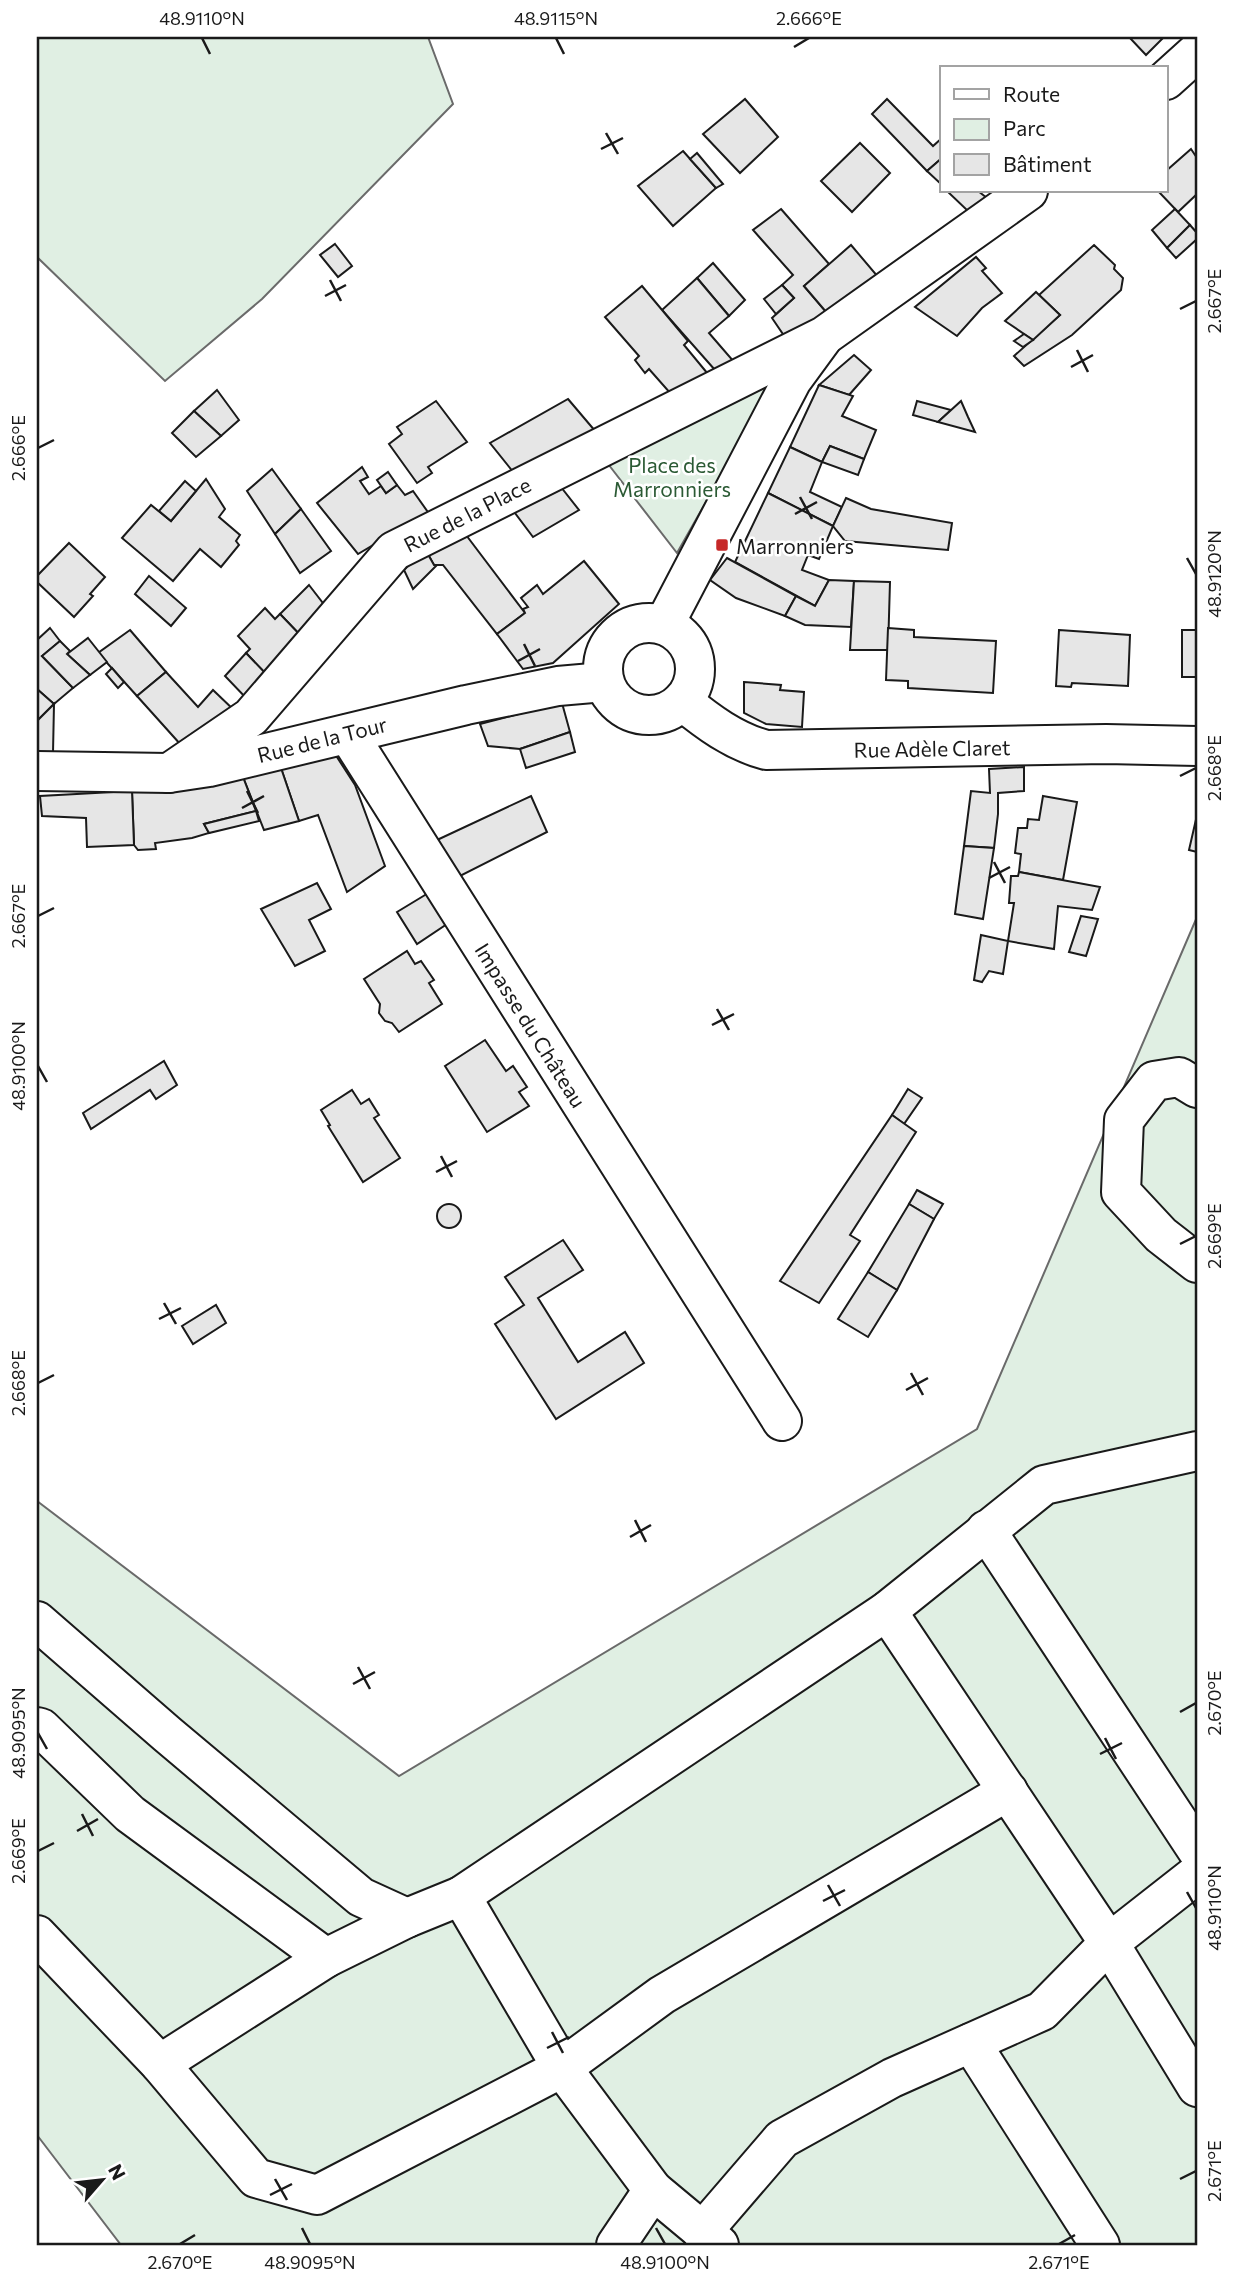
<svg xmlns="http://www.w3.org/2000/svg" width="1234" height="2282" viewBox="0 0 1234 2282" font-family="Commissioner,sans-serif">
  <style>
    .green { fill: #e0efe3; stroke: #6a6a6a; stroke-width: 2 }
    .building { fill: #e6e6e6; stroke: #1a1a1a; stroke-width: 2 }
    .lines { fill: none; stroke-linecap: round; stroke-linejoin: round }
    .minor-casing { stroke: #1a1a1a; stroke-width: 42 }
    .minor { stroke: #fff; stroke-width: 38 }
    .ticks { fill: none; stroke: #1a1a1a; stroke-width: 2.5 }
    .poi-dot { fill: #c62828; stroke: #fff; stroke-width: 2.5 }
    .labels { text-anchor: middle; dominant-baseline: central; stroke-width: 5; stroke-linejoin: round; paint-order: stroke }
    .park-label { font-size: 21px; fill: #2b5a34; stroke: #fff }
    .street-label { font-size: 21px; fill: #1a1a1a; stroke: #fff }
    .poi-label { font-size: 21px; fill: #1a1a1a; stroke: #fff; text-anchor: start }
    .neatline { fill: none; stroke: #1a1a1a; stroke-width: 2.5 }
    .ticks-label { font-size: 18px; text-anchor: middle; fill: #1a1a1a }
  </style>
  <rect width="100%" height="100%" fill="#fff"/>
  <g class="green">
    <path d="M37,37H428L453,104L262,299L165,381L37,257Z"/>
    <path d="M774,382L677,553L605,460Z"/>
    <path d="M1197,917V2245H121L37,2135V1501L399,1776L977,1429Z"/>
  </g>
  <g class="building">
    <path d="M1129,37H1164L1146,55Z"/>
    <path d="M745,99L778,137L740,173L703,134Z"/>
    <path d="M887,99L933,146L942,138V158L927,171L872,114Z"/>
    <path d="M860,143L890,173L852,212L821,181Z"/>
    <path d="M1191,149L1197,158V194L1178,212L1158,191H1166V171Z"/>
    <path d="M683,151L716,188L673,226L638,186Z"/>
    <path d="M697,153L723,184L716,188L690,159Z"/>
    <path d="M942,158V185L927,171Z"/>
    <path d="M947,191H978L987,198L970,213Z"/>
    <path d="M781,209L829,264L804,286L827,313L787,340L772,318L794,298L782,285L793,275L753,230Z"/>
    <path d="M1175,209L1190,225L1167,248L1152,230Z"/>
    <path d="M1190,225L1197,233V239L1176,258L1167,248Z"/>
    <path d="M335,244L352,266L338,277L320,255Z"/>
    <path d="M851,245L879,278L827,313L804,286Z"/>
    <path d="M1094,245L1115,265L1114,269L1123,278L1121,290L1072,335L1024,366L1014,356L1060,315L1039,295Z"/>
    <path d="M976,257L986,268L982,271L1002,293L982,308L957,336L915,307Z"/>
    <path d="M713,263L745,300L729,316L697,278Z"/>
    <path d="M697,278L729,316L709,333L735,363L715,370L662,310Z"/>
    <path d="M782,285L794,298L776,314L764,299Z"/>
    <path d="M642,286L688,341L684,345L708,374L671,394L649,369L645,373L635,360L639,356L605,317Z"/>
    <path d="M1036,292L1060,315L1033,340L1005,321Z"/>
    <path d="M1024,334L1033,340L1023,347L1014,341Z"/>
    <path d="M854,355L871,370L849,395L819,385Z"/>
    <path d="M819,385L853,396L842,416L876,430L864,459L830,446L822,462L790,447Z"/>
    <path d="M217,390L239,420L221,436L194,411Z"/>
    <path d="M568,399L596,432L514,473L490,443Z"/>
    <path d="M436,401L467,442L428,467L432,473L417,483L389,444L402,434L397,427Z"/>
    <path d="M917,401L951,410L938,422L913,415Z"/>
    <path d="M961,401L968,417L975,432L938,422Z"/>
    <path d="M194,411L221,436L196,457L172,433Z"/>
    <path d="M830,446L864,459L858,475L822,462Z"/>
    <path d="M790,447L822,462L810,492L842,507L833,526L768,493Z"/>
    <path d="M362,467L368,477L360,481L369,494L381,486L386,493L397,485L405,495L413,491L430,515L402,528L358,554L317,503Z"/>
    <path d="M272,469L301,509L275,534L247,491Z"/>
    <path d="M388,472L397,485L386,493L377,480Z"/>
    <path d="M206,479L225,509L219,517L240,535L236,541L239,545L221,567L200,549L173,581L122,538L151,505L171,521Z"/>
    <path d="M185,481L196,491L171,521L159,511Z"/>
    <path d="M557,482L579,510L533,537L512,509Z"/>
    <path d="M768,493L833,526L819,559L808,555L802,570L829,580L815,606L735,562Z"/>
    <path d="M846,498L871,509L952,523L948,550L845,541L833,526Z"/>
    <path d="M301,509L331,551L300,573L275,534Z"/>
    <path d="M460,527L525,613L497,634L443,565H434L425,549Z"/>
    <path d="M69,543L105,577L90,594L93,596L74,617L37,582V576Z"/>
    <path d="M425,549L434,565H437L413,589L404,570Z"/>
    <path d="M727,558L796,596L785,616L736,598L710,580Z"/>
    <path d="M584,561L619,604L553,663L523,669L497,634L525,613L523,609L528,607L521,598L537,585L543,594Z"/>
    <path d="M149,576L186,608L171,626L135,594Z"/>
    <path d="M829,580L854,581L851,627L805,625L785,616L796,596L815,606Z"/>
    <path d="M854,581L890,582L888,650H850Z"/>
    <path d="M309,585L329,611L304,639L280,614Z"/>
    <path d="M265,608L275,619L280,614L304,639L269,677L246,653L250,649L238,636Z"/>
    <path d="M50,628L60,641L42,656L73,688L54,704L37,689V640Z"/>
    <path d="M888,628L914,630V637L996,641L993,693L908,688V681L886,680Z"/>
    <path d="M130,630L166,672L137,696L98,653Z"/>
    <path d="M1059,630L1130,635L1128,686L1072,683L1071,687L1056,686Z"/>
    <rect x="1182" y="630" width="15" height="47"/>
    <path d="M88,638L107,662L90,675L67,654Z"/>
    <path d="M60,641L70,651L67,654L90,675L73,688L42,656Z"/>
    <path d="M246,653L269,677L248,700L225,676Z"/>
    <path d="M112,668L124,682L118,688L106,674Z"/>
    <path d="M166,672L198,707L213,690L237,713L190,755L137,696Z"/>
    <path d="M744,682L781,685L780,690L804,692L802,727L766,724L744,713Z"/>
    <path d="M37,689L54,704L37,721Z"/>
    <path d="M562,703L570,732L520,749L488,746L480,724Z"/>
    <path d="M54,704L53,753H37V721Z"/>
    <path d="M570,732L575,752L526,768L520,749Z"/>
    <path d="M335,754L355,785L385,866L347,892L318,815L299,821L281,768Z"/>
    <path d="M1024,767V791L998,793V814L994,848L964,846L971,791L990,793L989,769Z"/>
    <path d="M281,768L299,821L264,830L243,777Z"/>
    <path d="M243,777L256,811L204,824L209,833L192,838L155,843L156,849L138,850L134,845L132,791Z"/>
    <path d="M132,791L134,845L87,847L86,818L42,816L40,796Z"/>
    <path d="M531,796L547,832L460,876L437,840Z"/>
    <path d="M1043,796L1077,802L1063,880L1019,872L1021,854L1015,853L1018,828H1027L1028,819L1039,820Z"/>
    <path d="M256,811L259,821L209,833L204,824Z"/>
    <path d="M1197,815V852L1189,850Z"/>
    <path d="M964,846L994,848L983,919L955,914Z"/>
    <path d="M1019,872L1100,887L1092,910L1058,906L1054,949L1008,941L1014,903H1009L1011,876H1018Z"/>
    <path d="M317,883L331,909L309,920L325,951L295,966L261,909Z"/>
    <path d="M430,892L450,922L417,944L397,912Z"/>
    <path d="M1081,916L1098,919L1086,956L1069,952Z"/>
    <path d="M981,935L1008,941L1003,974L989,971L982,982L974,980Z"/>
    <path d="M407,951L415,964L421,961L434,980L429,983L442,1004L399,1032L392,1023L385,1021L379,1013L380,1004L364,979Z"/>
    <path d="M485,1040L506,1071L513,1066L527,1087L519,1092L529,1106L487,1132L445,1066Z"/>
    <path d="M164,1061L177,1085L156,1099L150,1090L91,1129L83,1113Z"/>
    <path d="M908,1089L922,1098L904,1124L892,1115Z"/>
    <path d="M352,1090L361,1104L369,1099L379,1115L374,1118L400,1158L363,1182L328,1126L330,1125L321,1110Z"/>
    <path d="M892,1115L916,1132L850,1235L860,1241L819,1303L780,1281Z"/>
    <path d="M917,1190L943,1204L934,1219L909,1204Z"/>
    <path d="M909,1204L934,1219L897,1290L868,1272Z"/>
    <circle cx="449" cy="1216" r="12"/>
    <path d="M563,1240L583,1270L538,1298L578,1362L625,1332L644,1363L556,1419L495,1324L524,1305L505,1277Z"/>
    <path d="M868,1272L897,1290L868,1337L838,1319Z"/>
    <path d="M216,1305L226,1323L193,1344L182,1326Z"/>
  </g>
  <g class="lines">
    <defs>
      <g id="minor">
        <path d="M1166,80L1197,52"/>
        <circle cx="649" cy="669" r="46"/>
        <path d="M664,625L792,380L822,339"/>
        <path d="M682,701C708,722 733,741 766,750L1106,744L1197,746"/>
        <path d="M348,734L782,1421"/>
        <path d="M37,771L169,773L209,767L466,705L558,686L604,682"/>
        <path d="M169,773L251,717L394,551L824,336L1028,191"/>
        <path d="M1197,1088L1179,1077L1154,1081L1124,1120L1121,1192L1161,1235L1197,1263"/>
        <path d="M986,1530L1197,1850"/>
        <path d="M37,1621L167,1734L361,1897L407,1918"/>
        <path d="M37,1727L41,1728L130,1814L326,1958"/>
        <path d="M1197,1874L1109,1943L1197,2087"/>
        <path d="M461,1896L887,1611L1044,1485L1197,1451"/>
        <path d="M37,1935L160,2064L326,1958L407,1918L461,1896L562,2068L653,2190L719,2245"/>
        <path d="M971,2043L1100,2245"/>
        <path d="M160,2064L256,2178L317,2195L562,2068L662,1995L1008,1791"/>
        <path d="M702,2232L782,2139L892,2078L1042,2011L1109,1943L887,1611"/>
        <path d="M616,2245L653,2190"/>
      </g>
    </defs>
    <use href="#minor" class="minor-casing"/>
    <use href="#minor" class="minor"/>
  </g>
  <path class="ticks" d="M202,38L210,54M556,38L564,54M794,47L809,38M606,133L618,154M601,149L623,138M330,280L341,301M325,296L346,285M1180,309L1196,301M1077,350L1088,372M1071,367L1093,355M38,448L54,440M800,497L812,519M795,514L817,502M1187,558L1196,574M524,644L535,666M518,661L540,649M1180,776L1196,768M247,791L258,813M242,808L264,796M994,862L1005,883M989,878L1010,867M38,916L54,908M717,1009L729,1030M712,1025L734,1014M38,1066L47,1082M441,1156L452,1177M436,1172L457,1161M1180,1244L1196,1236M164,1303L176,1324M159,1319L181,1308M911,1373L923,1395M38,1383L54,1375M906,1390L928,1378M635,1520L646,1542M630,1537L651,1525M358,1667L370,1689M353,1684L375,1672M1180,1712L1196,1703M38,1733L47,1749M1105,1738L1116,1759M1100,1754L1122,1743M82,1814L93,1836M77,1831L98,1819M38,1851L54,1843M828,1885L840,1906M1187,1892L1196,1908M823,1901L845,1890M552,2032L563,2053M547,2048L569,2037M275,2179L287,2200M1180,2179L1196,2171M270,2195L292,2184M302,2228L310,2244M656,2228L665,2244M180,2244L195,2235M1059,2244L1075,2235"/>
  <rect class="poi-dot" x="715" y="538" width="14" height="14" rx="3.5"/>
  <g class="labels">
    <g class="park-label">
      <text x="672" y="464">Place des<tspan x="672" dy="24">Marronniers</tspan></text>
    </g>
    <g class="street-label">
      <text transform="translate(467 514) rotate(-27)">Rue de la Place</text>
      <text transform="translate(322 739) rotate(-14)">Rue de la Tour</text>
      <text transform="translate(932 748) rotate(-1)">Rue Adèle Claret</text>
      <text transform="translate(531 1025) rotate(58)">Impasse du Château</text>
    </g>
    <g class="poi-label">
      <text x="736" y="545">Marronniers</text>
    </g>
  </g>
  <rect width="1234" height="2282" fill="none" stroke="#ffffff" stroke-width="77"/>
  <rect x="940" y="66" width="228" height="126" fill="#ffffff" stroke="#a3a3a3" stroke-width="2"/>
  <rect x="954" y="89" width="35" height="10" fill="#ffffff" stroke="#a3a3a3" stroke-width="2"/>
  <text x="1003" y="102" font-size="21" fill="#1a1a1a">Route</text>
  <rect x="954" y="119" width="35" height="21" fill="#e0efe3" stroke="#a3a3a3" stroke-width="2"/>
  <text x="1003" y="136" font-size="21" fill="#1a1a1a">Parc</text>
  <rect x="954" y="154" width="35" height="21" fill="#e6e6e6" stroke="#a3a3a3" stroke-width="2"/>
  <text x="1003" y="172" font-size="21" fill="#1a1a1a">Bâtiment</text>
  <g transform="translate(102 2180) rotate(62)" stroke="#ffffff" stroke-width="5" paint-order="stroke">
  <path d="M0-5L12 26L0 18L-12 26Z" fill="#1a1a1a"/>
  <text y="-10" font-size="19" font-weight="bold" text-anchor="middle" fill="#1a1a1a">N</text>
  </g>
  <rect x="38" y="38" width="1158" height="2206" class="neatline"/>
  <g class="ticks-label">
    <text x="202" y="25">48.9110°N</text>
    <text x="556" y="25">48.9115°N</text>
    <text x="809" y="25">2.666°E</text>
    <text transform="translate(1215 301) rotate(-90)" y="6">2.667°E</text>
    <text transform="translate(19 448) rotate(-90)" y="6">2.666°E</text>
    <text transform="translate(1215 574) rotate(-90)" y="6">48.9120°N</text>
    <text transform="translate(1215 768) rotate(-90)" y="6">2.668°E</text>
    <text transform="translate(19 916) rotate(-90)" y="6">2.667°E</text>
    <text transform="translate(19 1066) rotate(-90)" y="6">48.9100°N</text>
    <text transform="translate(1215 1236) rotate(-90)" y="6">2.669°E</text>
    <text transform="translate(19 1383) rotate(-90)" y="6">2.668°E</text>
    <text transform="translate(1215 1703) rotate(-90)" y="6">2.670°E</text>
    <text transform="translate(19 1733) rotate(-90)" y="6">48.9095°N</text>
    <text transform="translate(19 1851) rotate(-90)" y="6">2.669°E</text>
    <text transform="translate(1215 1908) rotate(-90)" y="6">48.9110°N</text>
    <text transform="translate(1215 2171) rotate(-90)" y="6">2.671°E</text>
    <text x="180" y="2269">2.670°E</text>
    <text x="310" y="2269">48.9095°N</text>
    <text x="665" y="2269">48.9100°N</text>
    <text x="1059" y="2269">2.671°E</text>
  </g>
</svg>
